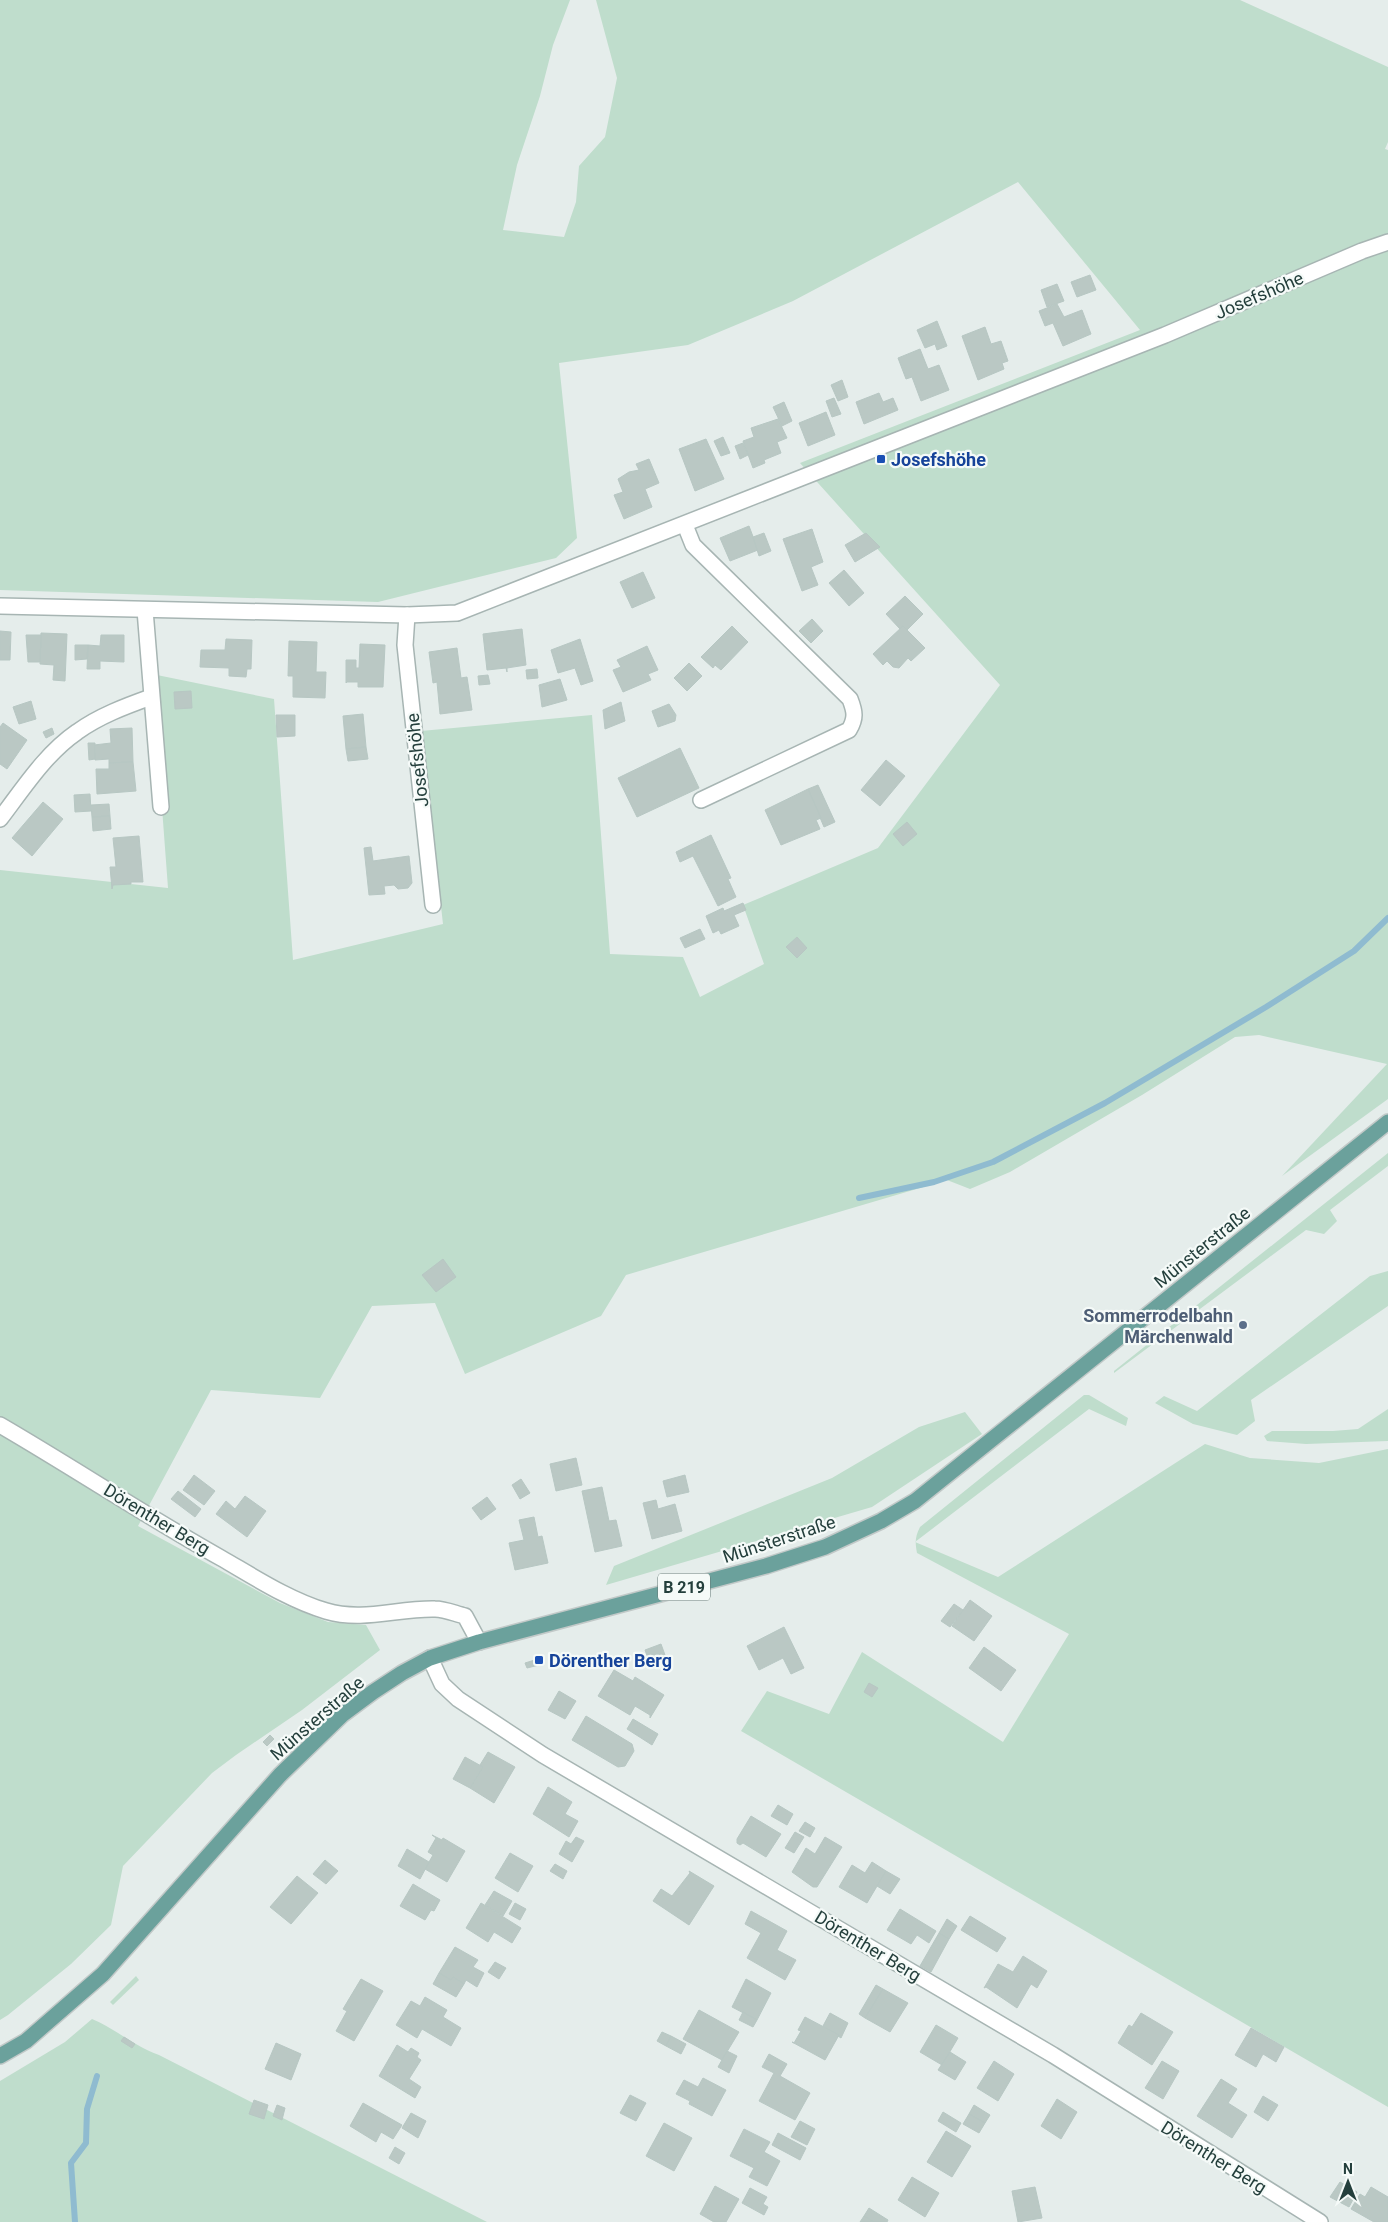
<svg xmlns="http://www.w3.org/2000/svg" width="1388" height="2222" viewBox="0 0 1388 2222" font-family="Roboto,sans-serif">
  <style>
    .green { fill: #bfddcc }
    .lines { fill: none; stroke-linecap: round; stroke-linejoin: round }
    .stream { stroke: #8fbbd0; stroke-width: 6 }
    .building { fill: #bac8c4; stroke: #b7c7c3 }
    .minor-casing { stroke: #a7b5b3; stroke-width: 18 }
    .primary-casing { stroke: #c2c9c8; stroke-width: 18 }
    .minor { stroke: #fff; stroke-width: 15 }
    .primary { stroke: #6ba19c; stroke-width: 15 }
    .transit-dot { fill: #1a4fb4; stroke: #f5faf8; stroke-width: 2 }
    .service-dot { fill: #5c6f8a; stroke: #f5faf8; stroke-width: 2 }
    .labels { text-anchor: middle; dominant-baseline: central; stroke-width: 4.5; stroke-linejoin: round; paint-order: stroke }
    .shield { fill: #f5faf8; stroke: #637774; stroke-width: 1 }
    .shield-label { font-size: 16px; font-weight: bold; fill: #243f3c }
    .street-label { font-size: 18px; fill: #243f3c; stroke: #f5faf8 }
    .transit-label { font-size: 18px; font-weight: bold; fill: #164399; stroke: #f5faf8; text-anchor: start }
    .service-label { font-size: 18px; font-weight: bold; fill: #4e5e75; stroke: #f5faf8; text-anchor: end }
  </style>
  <rect width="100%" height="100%" fill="#e5edeb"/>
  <g class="green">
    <path d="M0,0H570L553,45L540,96L517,165L503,230L564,237L576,202L579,166L605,137L617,78L596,0H1240L1388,67V142L1385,149L1388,150V1099L1282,1176L1387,1064L1259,1035L1235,1037L1142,1095L1010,1172L970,1189L947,1180L626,1275L601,1316L465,1374L435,1303L372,1306L320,1398L211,1390L138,1526L280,1603L328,1622L366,1625L380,1650L302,1710L236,1755L212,1773L123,1866L111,1925L71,1964L8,2015L0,2020V870L168,888L152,674L274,699L293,960L443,924L421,731L592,715L610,954L683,957L700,997L764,964L743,905L878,848L1000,685L800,463L1140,330L1018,182L793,301L688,345L559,363L577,538L556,558L378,602L0,590Z"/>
    <path d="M1388,1153V1166L1330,1210L1337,1221L1324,1234L1306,1230L1114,1373V1371Z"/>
    <path d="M1388,1271V1306L1251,1400L1255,1421L1237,1435L1193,1424L1155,1403L1164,1396L1197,1411L1370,1276Z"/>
    <path d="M1084,1395H1089L1128,1418L1126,1426L1089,1409L915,1542L998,1577L1205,1444L1250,1458L1319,1463L1388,1449V2107L741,1731L767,1691L829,1714L862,1652L1003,1742L1069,1634L917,1553C915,1542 915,1537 920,1527Z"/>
    <path d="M1388,1409V1441L1306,1444L1267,1441L1264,1436L1272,1431H1333L1358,1429Z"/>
    <path d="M965,1412L982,1434L872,1507L606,1585L614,1566L832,1478L919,1427Z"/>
    <path d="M136,1976L139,1980L113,2005L110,2002Z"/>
    <path d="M92,2019C116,2029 134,2046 159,2055L487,2222H0V2081L65,2042Z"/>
  </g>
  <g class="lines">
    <g class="stream">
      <path d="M859,1198L934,1182L993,1162L1105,1103L1266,1007L1354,951L1388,918"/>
      <path d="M75,2222L71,2163L86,2143L87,2109L97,2076"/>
    </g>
  </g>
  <g class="building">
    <path d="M1090,275L1096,290L1077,297L1071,282Z"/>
    <path d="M1057,284L1064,301L1047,307L1041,290Z"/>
    <path d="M1057,304L1064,317L1082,310L1091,334L1063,346L1053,323L1045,326L1039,311Z"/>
    <path d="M937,321L947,346L937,350L935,344L925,348L917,330Z"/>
    <path d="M985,327L991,344L1001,341L1008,361L1002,363L1004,369L978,380L962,336Z"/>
    <path d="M920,349L928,369L939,365L949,390L921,401L912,377L906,379L898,358Z"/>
    <path d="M842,380L848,397L838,401L831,385Z"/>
    <path d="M879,393L883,402L893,398L898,410L864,424L856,402Z"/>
    <path d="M834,398L841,414L832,417L826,401Z"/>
    <path d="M784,402L792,421L782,426L773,407Z"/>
    <path d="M826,412L835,435L808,446L799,423Z"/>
    <path d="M778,419L787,438L777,442L781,453L764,460L765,463L753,468L743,441L754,437L751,428Z"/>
    <path d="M723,437L730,453L721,456L714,441Z"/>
    <path d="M706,439L724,479L695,491L679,449Z"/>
    <path d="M743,443L748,455L740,459L735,446Z"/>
    <path d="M649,459L659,483L645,489L652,507L624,519L614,495L623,492L618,479L629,472L639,470L636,464Z"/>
    <path d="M749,526L758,550L730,561L720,538Z"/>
    <path d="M812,529L823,562L811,567L818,585L802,591L783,539Z"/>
    <path d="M764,533L771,551L759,556L753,537Z"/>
    <path d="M866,533L880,547L855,562L845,545Z"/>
    <path d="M844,570L864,593L849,606L829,583Z"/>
    <path d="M643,572L655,598L632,608L620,582Z"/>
    <path d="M905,596L923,614L907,630L903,626L900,629L886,614Z"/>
    <path d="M812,619L823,631L811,643L799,631Z"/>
    <path d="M732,626L748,642L721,670L715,665L713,668L701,657Z"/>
    <path d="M903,626L925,648L911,661L908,658L899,668L893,667L887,661L883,665L873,654Z"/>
    <path d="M522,629L526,665L507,668V672L506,668L487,670L483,634Z"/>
    <path d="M0,631L11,632L10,660H0Z"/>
    <path d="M41,633L67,634L65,681L53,680L54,665L40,664Z"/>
    <path d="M26,635H41L40,662H28Z"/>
    <path d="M101,635H124V662L100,661V669H87L88,645L100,646Z"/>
    <path d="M226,639L252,640L251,669H247L246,677L229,676V668L200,667L201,650H225Z"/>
    <path d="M580,639L593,681L581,685L575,668L558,673L551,650Z"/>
    <path d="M289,641L317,642L316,672H326L325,698L293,697V676H288Z"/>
    <path d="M360,644L385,645L383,687H358V682H347L346,683V660H356V668H359Z"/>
    <path d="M75,645H88L87,659L75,660Z"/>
    <path d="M647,646L658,670L648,674L651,680L623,692L613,670L621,667L617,660Z"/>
    <path d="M457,648L461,678L467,677L472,710L440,714L437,682L433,683L429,652Z"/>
    <path d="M689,663L702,676L687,691L674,678Z"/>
    <path d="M537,669L538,678L527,679L526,670Z"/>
    <path d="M488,675L490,684L479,685L478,676Z"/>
    <path d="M560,679L567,700L542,707L539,685Z"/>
    <path d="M191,691L192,708L175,709L174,692Z"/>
    <path d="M31,701L36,719L19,724L13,707Z"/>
    <path d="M621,702L625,721L605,729L603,710Z"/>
    <path d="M669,704L676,715L675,721L658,727L652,711Z"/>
    <path d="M363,714L366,747L346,749L343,716Z"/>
    <path d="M276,715H295V736L277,737Z"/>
    <path d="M3,723L27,740L7,769L0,764V727Z"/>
    <path d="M52,728L54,734L46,738L43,732Z"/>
    <path d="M132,728L133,762L109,763V759L95,760L94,745L111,743L110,729Z"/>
    <path d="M88,743H95V759L89,760Z"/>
    <path d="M366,747L368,759L348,761L346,749Z"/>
    <path d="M680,748L699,788L637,817L618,778Z"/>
    <path d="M886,760L905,776L880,806L861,790Z"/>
    <path d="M133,762L136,791L97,794L96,769H109V763Z"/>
    <path d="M818,785L835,822L824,827L808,789Z"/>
    <path d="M808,789L821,818L816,820L820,829L781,845L765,810Z"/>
    <path d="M90,794L91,811L75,812L74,795Z"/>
    <path d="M43,802L63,819L32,856L12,838Z"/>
    <path d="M109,804L110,816L92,817L91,805Z"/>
    <path d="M110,816L111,829L93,831L92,817Z"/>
    <path d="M907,822L917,834L903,846L893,834Z"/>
    <path d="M711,835L731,878L728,879L736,897L718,906L693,856L680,862L676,852Z"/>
    <path d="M139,836L143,882H131V884L113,885L112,889L110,867H116L113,838Z"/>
    <path d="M371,847L373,861L409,856L412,883L408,888L398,889L394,885L384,886L385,894L369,895L364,848Z"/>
    <path d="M743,903L746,910L734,915L739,926L721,934L719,930L713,933L706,916L723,908L724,911Z"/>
    <path d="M700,929L705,939L685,948L680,938Z"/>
    <path d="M797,937L807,948L797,958L786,947Z"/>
    <path d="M443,1259L456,1277L436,1292L422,1275Z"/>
    <path d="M576,1458L582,1485L556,1491L550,1464Z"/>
    <path d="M194,1475L215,1491L204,1505L183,1490Z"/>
    <path d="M685,1475L689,1492L667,1497L663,1481Z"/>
    <path d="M521,1479L530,1493L520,1499L512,1485Z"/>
    <path d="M602,1487L609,1521L616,1520L622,1546L595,1552L582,1491Z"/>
    <path d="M178,1491L201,1509L195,1517L171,1499Z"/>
    <path d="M245,1496L266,1511L247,1537L216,1514L226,1501L235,1509Z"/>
    <path d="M487,1497L496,1509L481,1520L472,1508Z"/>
    <path d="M656,1500L658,1509L675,1504L682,1531L652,1539L643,1503Z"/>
    <path d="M534,1517L538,1537L542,1536L548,1563L515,1570L509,1543L524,1540L519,1520Z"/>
    <path d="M970,1600L992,1616L974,1641L952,1626Z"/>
    <path d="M954,1604L963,1610L950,1627L941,1621Z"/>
    <path d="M784,1627L804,1668L791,1674L783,1658L759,1670L747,1646Z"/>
    <path d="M661,1644L665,1655L649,1661L645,1650Z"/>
    <path d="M984,1647L1016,1670L1001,1691L969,1668Z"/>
    <path d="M538,1659L539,1665L527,1668L525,1663Z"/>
    <path d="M614,1670L633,1681L635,1677L664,1695L650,1718V1715L635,1706L630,1715L598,1696Z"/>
    <path d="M869,1683L878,1688L872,1697L864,1692Z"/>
    <path d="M559,1691L576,1701L565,1719L548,1710Z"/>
    <path d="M586,1716L632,1744L634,1751L625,1766L618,1767L572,1740Z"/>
    <path d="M633,1719L658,1734L652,1745L627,1729Z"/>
    <path d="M270,1735L274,1739L267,1746L263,1742Z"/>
    <path d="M488,1752L515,1767L494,1803L470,1788L483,1767L480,1765Z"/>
    <path d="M465,1757L483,1767L470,1788L453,1779Z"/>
    <path d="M548,1787L572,1802L565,1814L578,1821L569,1837L533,1814Z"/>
    <path d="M778,1805L793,1814L787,1825L771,1816Z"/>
    <path d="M751,1816L781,1834L766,1857L743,1843L740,1845L737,1843V1839Z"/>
    <path d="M805,1822L815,1828L810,1837L799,1831Z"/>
    <path d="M795,1832L804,1837L794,1853L785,1848Z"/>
    <path d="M432,1835L442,1840L443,1838L465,1851L447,1882L425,1869L433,1855L428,1852L436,1838Z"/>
    <path d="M576,1837L584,1841L572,1862L559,1854L566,1841L571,1844Z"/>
    <path d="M825,1837L842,1847L817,1887H813L792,1872L806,1848L815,1854Z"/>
    <path d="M407,1849L429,1862L420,1879L398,1866Z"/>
    <path d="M510,1853L533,1866L518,1892L495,1878Z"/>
    <path d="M325,1860L338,1871L326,1884L313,1874Z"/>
    <path d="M872,1862L886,1871L867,1903L839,1887L852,1865L865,1873Z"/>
    <path d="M555,1864L567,1871L563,1879L550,1871Z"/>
    <path d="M689,1871L714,1886L689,1925L653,1901L661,1889L672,1896L690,1873Z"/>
    <path d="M886,1871L900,1879L890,1894L877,1886Z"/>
    <path d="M297,1876L318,1893L291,1924L270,1907Z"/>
    <path d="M413,1884L440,1900L434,1911L431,1910L425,1920L400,1906Z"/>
    <path d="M494,1891L512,1901L503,1916L485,1905Z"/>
    <path d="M481,1903L521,1928L512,1943L494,1932L488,1942L466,1928Z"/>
    <path d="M515,1903L526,1909L520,1920L509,1914Z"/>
    <path d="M900,1909L936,1931L929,1943L917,1935L911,1944L887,1930Z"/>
    <path d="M751,1911L787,1931L777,1950L796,1960L785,1980L747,1958L761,1933L745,1924Z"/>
    <path d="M970,1916L1006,1938L997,1952L961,1930Z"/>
    <path d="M947,1919L957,1926L949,1939L939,1933Z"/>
    <path d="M939,1933L949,1939L931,1972L920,1966Z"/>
    <path d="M455,1947L478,1960L473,1967L484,1973L477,1987L466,1980L464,1984L453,1977L451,1980L439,1973Z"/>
    <path d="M1023,1956L1047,1971L1037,1988L1031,1984L1017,2008L986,1987L984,1988L998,1964L1013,1972Z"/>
    <path d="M495,1962L506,1968L499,1979L488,1972Z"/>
    <path d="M439,1973L451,1980L453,1977L464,1984L456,1997L433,1984Z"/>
    <path d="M361,1979L383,1991L354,2041L336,2031L347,2011L343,2009Z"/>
    <path d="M746,1979L771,1993L757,2020L732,2007Z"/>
    <path d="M876,1985L883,1989L865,2018L859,2014Z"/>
    <path d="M883,1989L908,2003L890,2032L865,2018Z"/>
    <path d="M425,1997L447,2010L443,2017L461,2028L451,2046L422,2029L417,2038L396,2025L411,2001L420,2006Z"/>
    <path d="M699,2010L739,2032L722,2060L683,2039Z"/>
    <path d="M743,2012L757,2020L753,2027L739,2020Z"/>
    <path d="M830,2013L848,2023L841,2038L823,2026Z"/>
    <path d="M1141,2013L1173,2032L1152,2065L1118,2043L1129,2025L1132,2027Z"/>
    <path d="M805,2017L839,2035L825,2060L792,2042L794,2043L801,2031L798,2030Z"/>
    <path d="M936,2025L958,2038L942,2065L920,2052Z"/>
    <path d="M1251,2028L1284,2047L1276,2062L1263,2054L1256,2067L1235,2055Z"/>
    <path d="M662,2032L671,2036L666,2046L657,2041Z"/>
    <path d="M671,2036L686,2044L681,2054L666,2046Z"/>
    <path d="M124,2037L135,2044L132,2048L121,2041Z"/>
    <path d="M276,2043L301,2054L291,2080L265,2069Z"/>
    <path d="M397,2045L408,2052L411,2048L419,2053L417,2057L421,2060L409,2079L421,2087L415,2098L379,2076Z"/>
    <path d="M727,2051L737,2056L729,2073L718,2067Z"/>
    <path d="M950,2052L966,2062L955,2080L938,2070Z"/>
    <path d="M769,2054L787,2064L780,2076L810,2093L795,2120L759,2101L774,2073L762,2067Z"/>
    <path d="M994,2061L1014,2074L998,2101L977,2088Z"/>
    <path d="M1162,2061L1179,2071L1163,2099L1145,2088Z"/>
    <path d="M703,2078L726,2090L712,2116L689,2104L690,2101L676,2094L684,2080L698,2087Z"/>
    <path d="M1221,2079L1237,2089L1228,2103L1247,2115L1232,2138L1197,2116Z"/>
    <path d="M630,2095L646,2103L636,2121L620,2113Z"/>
    <path d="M1263,2096L1278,2105L1268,2121L1254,2112Z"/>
    <path d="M1057,2099L1077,2112L1061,2139L1041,2126Z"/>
    <path d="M254,2100L268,2105L264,2119L249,2114Z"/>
    <path d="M363,2103L402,2125L393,2139L381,2132L376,2142L350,2126Z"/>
    <path d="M277,2105L285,2108L282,2120L273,2116Z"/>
    <path d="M974,2105L990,2115L985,2123L969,2114Z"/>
    <path d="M943,2112L961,2123L956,2132L938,2121Z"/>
    <path d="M411,2113L426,2121L418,2138L402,2128Z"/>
    <path d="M969,2114L985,2123L979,2133L963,2124Z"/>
    <path d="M800,2121L815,2129L807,2145L791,2137Z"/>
    <path d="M664,2123L692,2138L674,2171L646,2156Z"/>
    <path d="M744,2129L770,2142L764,2152L780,2161L767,2186L749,2177L754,2168L730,2156Z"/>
    <path d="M946,2131L971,2146L952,2177L927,2162Z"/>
    <path d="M778,2133L806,2148L800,2160L772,2145Z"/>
    <path d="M395,2147L405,2153L399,2164L389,2158Z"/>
    <path d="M912,2177L939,2193L925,2217L898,2200Z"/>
    <path d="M1340,2182L1357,2192L1349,2207L1330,2197Z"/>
    <path d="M715,2186L739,2199L726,2222H714L700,2214Z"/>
    <path d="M1035,2187L1042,2218L1018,2222L1012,2191Z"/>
    <path d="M1371,2187L1388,2197V2222H1374L1351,2209L1360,2194L1365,2197Z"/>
    <path d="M750,2188L767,2197L763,2204L768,2207L764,2215L742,2203Z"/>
    <path d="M869,2208L888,2220L887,2222H874L864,2216Z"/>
    <path d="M864,2216L874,2222H860Z"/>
  </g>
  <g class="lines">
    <defs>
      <g id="minor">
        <path d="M685,525L693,545L850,699C855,712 856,718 849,730L701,800"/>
        <path d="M0,606L407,615L457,613L1165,335L1362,251L1388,242"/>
        <path d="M145,610L161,807"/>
        <path d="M407,615L405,645L433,905"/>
        <path d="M0,819C23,789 45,754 77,732C99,716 126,706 151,697"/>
        <path d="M0,1425C74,1468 146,1516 221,1558C254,1577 289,1600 326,1611C363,1622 398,1608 435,1609C445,1609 456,1614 465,1616L479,1642"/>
        <path d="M430,1658L442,1684L458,1699L543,1755L1053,2055L1320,2222"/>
      </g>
      <path id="primary" d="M0,2056L26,2041L103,1974L280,1775L342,1715L373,1692L402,1673L430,1658L479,1642L766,1566L825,1547L881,1521L915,1501L1388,1122"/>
    </defs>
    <use href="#minor" class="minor-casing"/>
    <use href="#primary" class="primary-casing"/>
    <use href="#minor" class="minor"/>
    <use href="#primary" class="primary"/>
  </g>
  <g class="transit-dot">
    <rect x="876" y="454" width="10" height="10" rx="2.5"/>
    <rect x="534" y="1655" width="10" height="10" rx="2.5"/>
  </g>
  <circle class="service-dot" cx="1243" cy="1325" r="5"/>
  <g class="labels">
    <rect class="shield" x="658" y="1573.5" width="52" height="27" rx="4"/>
    <g class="shield-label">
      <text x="684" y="1587">B 219</text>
    </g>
    <g class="street-label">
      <text transform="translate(1259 295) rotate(-23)">Josefshöhe</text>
      <text transform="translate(417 760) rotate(-96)">Josefshöhe</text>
      <text transform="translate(1202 1247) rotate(-39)">Münsterstraße</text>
      <text transform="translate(157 1519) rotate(31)">Dörenther Berg</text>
      <text transform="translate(779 1539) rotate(-18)">Münsterstraße</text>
      <text transform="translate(317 1718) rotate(-41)">Münsterstraße</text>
      <text transform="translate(868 1946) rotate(31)">Dörenther Berg</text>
      <text transform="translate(1214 2157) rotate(32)">Dörenther Berg</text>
    </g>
    <g class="transit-label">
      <text x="891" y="459">Josefshöhe</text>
      <text x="549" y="1660">Dörenther Berg</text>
    </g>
    <g class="service-label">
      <text x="1233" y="1315">Sommerrodelbahn<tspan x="1233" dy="21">Märchenwald</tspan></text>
    </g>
  </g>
  <g transform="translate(1348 2182)" stroke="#f5faf8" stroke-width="4" paint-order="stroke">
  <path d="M0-4L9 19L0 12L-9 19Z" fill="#243f3c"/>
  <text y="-8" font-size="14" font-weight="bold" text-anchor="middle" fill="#243f3c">N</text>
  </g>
</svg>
